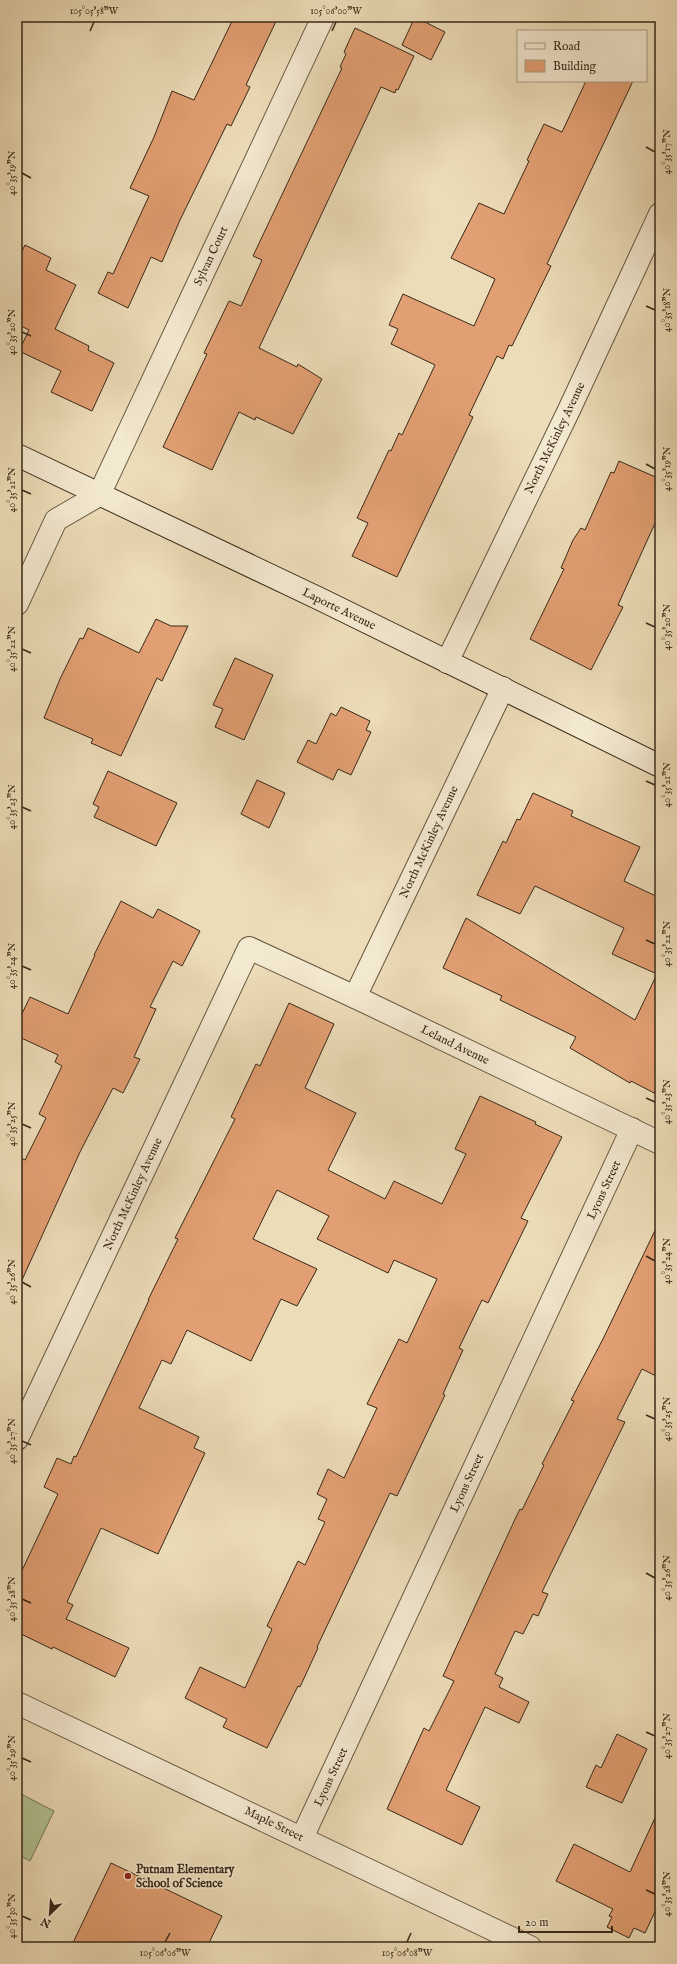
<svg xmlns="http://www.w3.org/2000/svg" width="677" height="1964" viewBox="0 0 677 1964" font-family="'IM FELL English',serif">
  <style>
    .green { fill: #b3c292; stroke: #767655 }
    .building { fill: #e29f73; stroke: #382918 }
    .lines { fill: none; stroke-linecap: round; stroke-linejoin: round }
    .street-casing { stroke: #655640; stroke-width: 24 }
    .secondary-casing { stroke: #382918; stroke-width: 24 }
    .street { stroke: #f3e8d0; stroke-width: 22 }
    .secondary { stroke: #f3e8d0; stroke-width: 22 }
    .ticks { fill: none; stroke: #382918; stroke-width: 1.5 }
    .poi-dot { fill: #8f2418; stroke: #f3e8d0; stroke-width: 1.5 }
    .labels { text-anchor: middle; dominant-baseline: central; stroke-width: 3; stroke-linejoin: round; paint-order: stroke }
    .street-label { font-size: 12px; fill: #382918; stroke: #f3e8d0 }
    .poi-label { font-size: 12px; font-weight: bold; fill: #382918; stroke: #f3e8d0; text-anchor: start }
    .neatline { fill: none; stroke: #382918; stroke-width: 1.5 }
    .ticks-label { font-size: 10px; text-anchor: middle; fill: #382918 }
  </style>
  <rect width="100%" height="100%" fill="#ecdcb7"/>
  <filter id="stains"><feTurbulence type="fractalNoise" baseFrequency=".005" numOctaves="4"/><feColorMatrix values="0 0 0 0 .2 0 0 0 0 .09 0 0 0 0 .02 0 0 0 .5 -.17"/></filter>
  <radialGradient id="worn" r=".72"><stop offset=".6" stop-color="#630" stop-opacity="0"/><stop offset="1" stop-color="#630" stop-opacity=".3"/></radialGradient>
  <path class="green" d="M17,1792L54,1811L30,1861L17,1854Z"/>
  <g class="building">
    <path d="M234,17H278L246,85L250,87L231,126L227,124L180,220L162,262L151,257L128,308L98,293L108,272L113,274L149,196L130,188L154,137L172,91L194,100Z"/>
    <path d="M415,17L445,32L431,60L402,45Z"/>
    <path d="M355,28L414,56L398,90L396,89L395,93L381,87L259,348L297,367L298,364L322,379L293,434L256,417L255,420L239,412L212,470L163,447L207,354L204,353L229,301L241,306L262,260L253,256L342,68L340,67L346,54L344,52Z"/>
    <path d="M586,81H633L547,264L551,266L512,346L509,345L503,359L497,356L469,415L473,417L397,577L352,556L368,523L357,518L389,450L391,451L399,433L402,435L435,365L391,344L398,329L389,325L403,294L474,326L495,279L451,258L479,203L504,214L529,161L527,160L544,124L562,132Z"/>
    <path d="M25,245L51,258L46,270L76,285L55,329L89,346L88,350L114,363L92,411L51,392L61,371L19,351L29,330L17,324V261Z"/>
    <path d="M619,461L660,479V512L618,605L623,607L591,670L530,639L564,569L561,568L573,540L581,528L585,530L611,472L614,473Z"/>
    <path d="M156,619L171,626H188L162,681L157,678L121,756L91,743L93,739L44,718L60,679L80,638L83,639L88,628L139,653Z"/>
    <path d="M235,658L273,675L244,740L215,727L223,709L213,705Z"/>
    <path d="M341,707L370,721L366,730L371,732L351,775L338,769L333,780L297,762L308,740L316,744L331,713L336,716Z"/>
    <path d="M108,771L177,803L156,846L94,817L99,807L93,804Z"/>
    <path d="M257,780L285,793L269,828L241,814Z"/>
    <path d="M533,793L573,811L571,816L640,847L624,881L660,898V1096L631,1081L630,1083L570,1048L576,1037L500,1000L502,996L443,968L466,918L635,1020L657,974L612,954L624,928L535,886L520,914L477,895L503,841L506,843L517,819L520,820Z"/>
    <path d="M121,901L153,918L158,909L200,931L182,966L173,961L150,1007L156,1009L134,1057L140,1059L123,1093L113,1088L80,1152L17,1291V1156L25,1160L46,1118L39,1114L62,1066L55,1062L58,1055L17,1036V1024L30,997L68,1014L95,955H94Z"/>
    <path d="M289,1003L334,1024L305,1088L356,1113L328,1170L385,1199L394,1181L442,1204L466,1154L455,1149L480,1096L536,1122L535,1124L562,1137L521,1218L528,1221L488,1303L482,1300L459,1348L463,1350L443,1394L445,1395L397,1496L390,1493L317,1647L318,1648L300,1687L298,1686L267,1748L223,1727L227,1719L185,1698L200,1667L245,1688L272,1629L267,1626L298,1561L305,1565L325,1522L318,1519L327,1499L317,1494L328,1469L344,1478L377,1408L367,1404L399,1339L407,1343L437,1279L394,1260L388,1273L317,1239L329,1216L277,1190L253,1239L317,1269L297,1306L281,1299L251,1361L187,1330L171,1364L162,1360L139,1408L199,1437L194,1448L205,1453L158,1554L101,1528L67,1602L73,1605L66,1619L129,1648L115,1677L53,1647L52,1649L17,1632V1581L58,1494L44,1487L57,1458L71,1464L74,1456L76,1457L149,1300H148L178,1239L175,1238L235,1119L231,1117L256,1064L260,1066Z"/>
    <path d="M660,1220V1378L642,1369L617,1419L625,1422L542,1592L548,1594L538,1616L533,1614L523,1634L515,1631L495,1674L503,1678L499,1687L529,1702L519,1723L485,1707L446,1790L480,1807L462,1845L387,1809L424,1728L429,1731L454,1681L443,1676L516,1517L520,1509L522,1510L544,1465L542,1464L574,1401L571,1400L603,1339Z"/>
    <path d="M617,1734L647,1749L622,1803L586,1787L596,1765L601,1768Z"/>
    <path d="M660,1807V1901L645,1933L634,1928L629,1938L607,1927L612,1917L609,1916L613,1909L556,1881L574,1844L630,1872Z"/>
    <path d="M111,1863L222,1916L207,1947H71Z"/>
  </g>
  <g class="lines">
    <defs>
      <g id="street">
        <path d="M17,604L56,520L99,495L323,17"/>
        <path d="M447,662L569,410L660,214"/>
        <path d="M355,997L503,688"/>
        <path d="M17,1439L249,948L355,997L660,1143"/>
        <path d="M17,1703L530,1947"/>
        <path d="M302,1838L632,1129"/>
      </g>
      <path id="secondary" d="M17,455L322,600L660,766"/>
    </defs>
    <use href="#street" class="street-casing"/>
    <use href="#secondary" class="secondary-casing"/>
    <use href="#street" class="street"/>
    <use href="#secondary" class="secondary"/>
  </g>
  <path class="ticks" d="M90,31L94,22M332,31L336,22M646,147L655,152M22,173L31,178M646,306L655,310M22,332L31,336M646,464L655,469M22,490L31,494M646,623L655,627M22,649L31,653M646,781L655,785M22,807L31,811M646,940L655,944M22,966L31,970M646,1098L655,1102M22,1124L31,1128M646,1256L655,1261M22,1282L31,1287M646,1415L655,1419M22,1441L31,1445M646,1573L655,1578M22,1599L31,1603M646,1732L655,1736M22,1758L31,1762M646,1890L655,1894M22,1916L31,1920M165,1942L170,1933M407,1942L411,1933"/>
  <circle class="poi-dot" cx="128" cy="1876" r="4"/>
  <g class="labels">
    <g class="street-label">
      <text transform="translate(211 256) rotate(-65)">Sylvan Court</text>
      <text transform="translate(555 438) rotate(-64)">North McKinley Avenue</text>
      <text transform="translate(339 609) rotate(26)">Laporte Avenue</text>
      <text transform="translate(429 842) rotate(-65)">North McKinley Avenue</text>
      <text transform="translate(455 1045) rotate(26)">Leland Avenue</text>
      <text transform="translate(604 1190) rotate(-65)">Lyons Street</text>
      <text transform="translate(133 1194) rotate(-65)">North McKinley Avenue</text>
      <text transform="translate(467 1483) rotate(-65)">Lyons Street</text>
      <text transform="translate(331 1777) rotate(-65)">Lyons Street</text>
      <text transform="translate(274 1824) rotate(26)">Maple Street</text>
    </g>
    <g class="poi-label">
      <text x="136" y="1869">Putnam Elementary<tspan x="136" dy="14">School of Science</tspan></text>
    </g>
  </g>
  <rect width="677" height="1964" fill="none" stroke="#ecdcb7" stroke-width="44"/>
  <rect x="517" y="30" width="130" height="52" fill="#f3e8d0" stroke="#a89c86"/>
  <rect x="525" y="43" width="20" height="6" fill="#f3e8d0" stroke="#a89c86"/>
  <text x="553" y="50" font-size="12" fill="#382918">Road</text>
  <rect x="525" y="60" width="20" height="12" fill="#e29f73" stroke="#a89c86"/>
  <text x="553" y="70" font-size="12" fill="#382918">Building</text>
  <g transform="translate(50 1914) rotate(205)" stroke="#f3e8d0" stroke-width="3" paint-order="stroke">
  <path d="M0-3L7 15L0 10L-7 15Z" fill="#382918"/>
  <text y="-6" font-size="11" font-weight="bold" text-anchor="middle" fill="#382918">N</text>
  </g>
  <path d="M519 1926v6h93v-6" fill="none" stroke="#382918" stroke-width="2"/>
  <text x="525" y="1926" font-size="12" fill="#382918" stroke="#f3e8d0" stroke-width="3" paint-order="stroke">20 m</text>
  <rect x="22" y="22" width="633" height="1920" class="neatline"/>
  <g class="ticks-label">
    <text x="94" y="14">105°05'58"W</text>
    <text x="336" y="14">105°06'00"W</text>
    <text transform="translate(666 152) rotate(-90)" y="4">40°35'17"N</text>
    <text transform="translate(11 173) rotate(-90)" y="4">40°35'19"N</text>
    <text transform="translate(666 310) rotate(-90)" y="4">40°35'18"N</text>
    <text transform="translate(11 332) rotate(-90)" y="4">40°35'20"N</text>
    <text transform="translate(666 469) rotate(-90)" y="4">40°35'19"N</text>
    <text transform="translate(11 490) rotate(-90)" y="4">40°35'21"N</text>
    <text transform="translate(666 627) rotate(-90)" y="4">40°35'20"N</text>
    <text transform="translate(11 649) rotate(-90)" y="4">40°35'22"N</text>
    <text transform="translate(666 785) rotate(-90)" y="4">40°35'21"N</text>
    <text transform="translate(11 807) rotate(-90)" y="4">40°35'23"N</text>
    <text transform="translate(666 944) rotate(-90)" y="4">40°35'22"N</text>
    <text transform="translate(11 966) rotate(-90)" y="4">40°35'24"N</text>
    <text transform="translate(666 1102) rotate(-90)" y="4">40°35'23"N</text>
    <text transform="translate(11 1124) rotate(-90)" y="4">40°35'25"N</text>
    <text transform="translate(666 1261) rotate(-90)" y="4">40°35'24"N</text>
    <text transform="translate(11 1282) rotate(-90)" y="4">40°35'26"N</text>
    <text transform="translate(666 1419) rotate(-90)" y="4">40°35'25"N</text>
    <text transform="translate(11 1441) rotate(-90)" y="4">40°35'27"N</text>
    <text transform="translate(666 1578) rotate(-90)" y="4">40°35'26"N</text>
    <text transform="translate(11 1599) rotate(-90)" y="4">40°35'28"N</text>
    <text transform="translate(666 1736) rotate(-90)" y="4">40°35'27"N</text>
    <text transform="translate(11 1758) rotate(-90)" y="4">40°35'29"N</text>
    <text transform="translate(666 1894) rotate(-90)" y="4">40°35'28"N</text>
    <text transform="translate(11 1916) rotate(-90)" y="4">40°35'30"N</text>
    <text x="165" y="1956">105°06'06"W</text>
    <text x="407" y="1956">105°06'08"W</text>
  </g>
  <rect width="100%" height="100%" filter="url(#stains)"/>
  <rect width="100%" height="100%" fill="url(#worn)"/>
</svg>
